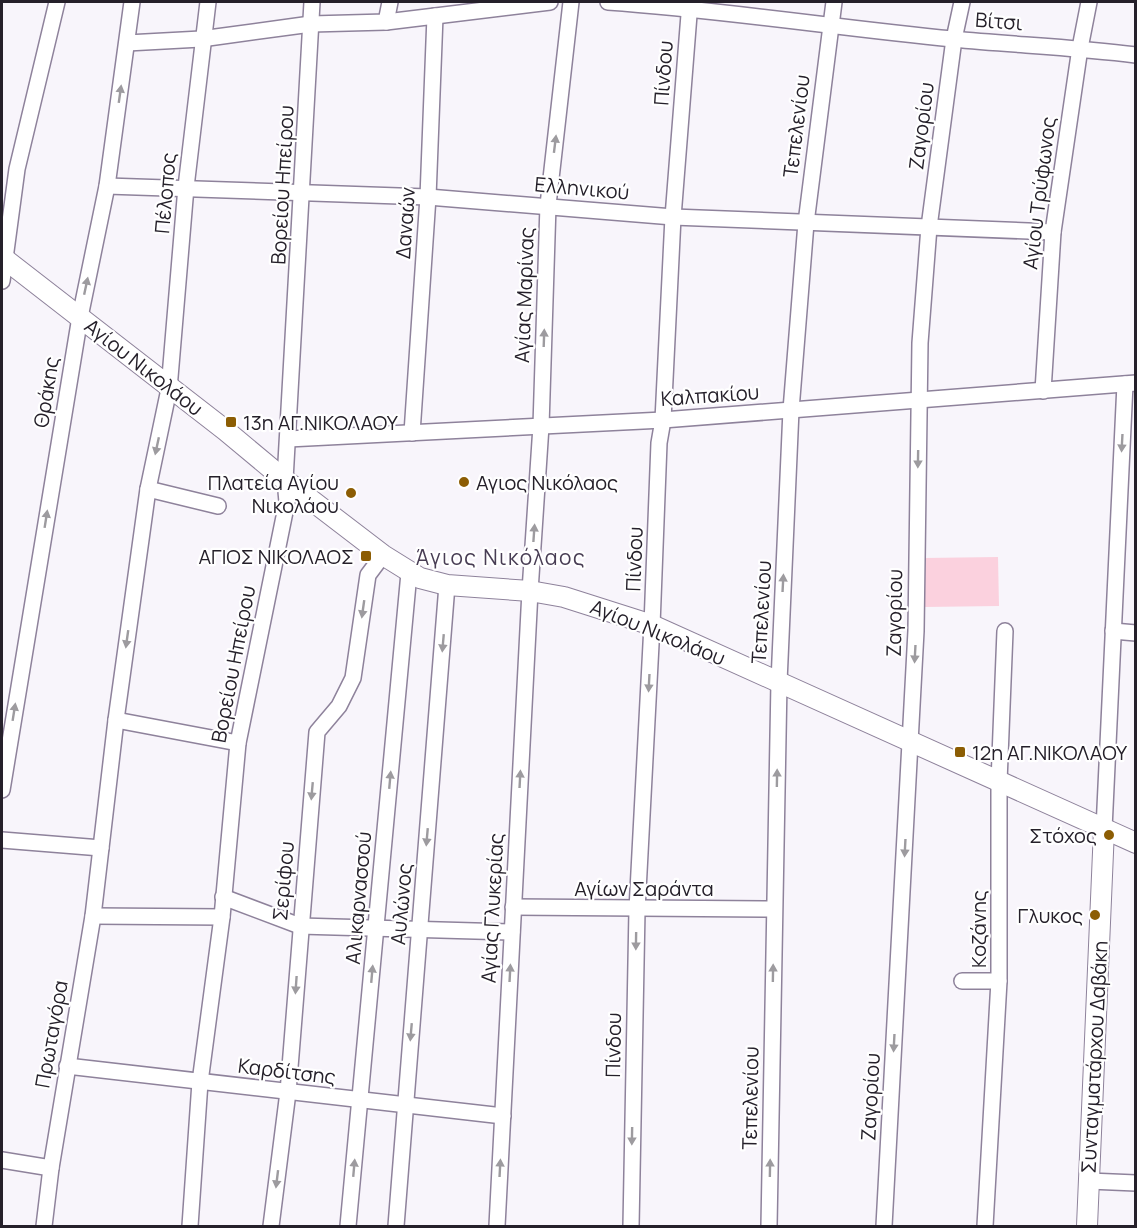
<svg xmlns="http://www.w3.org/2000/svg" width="1137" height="1228" viewBox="0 0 1137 1228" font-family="Manrope,sans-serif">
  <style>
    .green { fill: #fbd1de }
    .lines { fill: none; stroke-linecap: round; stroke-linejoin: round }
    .minor-casing { stroke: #8e829b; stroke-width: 18 }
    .tertiary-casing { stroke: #8e829b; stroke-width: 22 }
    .minor { stroke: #fff; stroke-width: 15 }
    .tertiary { stroke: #fff; stroke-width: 20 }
    .oneway { fill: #9d9b9f }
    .poi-dot { fill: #8c5d04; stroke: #fff; stroke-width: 2 }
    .labels { text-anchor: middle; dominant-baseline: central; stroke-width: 4.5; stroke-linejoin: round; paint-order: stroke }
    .street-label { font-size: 20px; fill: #25202a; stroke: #fff }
    .poi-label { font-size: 20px; fill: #25202a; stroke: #fff; text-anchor: end }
    .neighbourhood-label { font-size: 21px; letter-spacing: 1.5px; fill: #483d54; stroke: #fff }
  </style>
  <rect width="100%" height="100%" fill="#f8f5fb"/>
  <path class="green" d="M998,557L999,606L925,607L924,558Z"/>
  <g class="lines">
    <defs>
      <g id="minor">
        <path d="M608,2C724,10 838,28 953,39C1014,45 1075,47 1136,55"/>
        <path d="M386,22L390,2"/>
        <path d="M127,43L201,39L311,24L386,22L550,2"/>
        <path d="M107,186L428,197L673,217L1053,232"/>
        <path d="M2,281L17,169L57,2"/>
        <path d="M1043,391L1053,232L1080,48L1089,2"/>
        <path d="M412,433L428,197L435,16"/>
        <path d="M288,439L663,420L1136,383"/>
        <path d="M148,489L218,506"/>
        <path d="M1113,631L1136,633"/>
        <path d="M116,720L238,743"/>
        <path d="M2,790L80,317L107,186L132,2"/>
        <path d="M1104,829L1125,384"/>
        <path d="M2,840L101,848"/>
        <path d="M223,897L300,926L512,932"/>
        <path d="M513,907L774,909"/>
        <path d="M93,916L222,917"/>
        <path d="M962,981H999"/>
        <path d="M67,1066L503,1116"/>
        <path d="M2,1160L51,1168"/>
        <path d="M1089,1181L1136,1183"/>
        <path d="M44,1226L51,1168L93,916L116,720L148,489L169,389L186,187L208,2"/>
        <path d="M190,1226L200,1082L222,917L238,743L287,502L285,480L312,2"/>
        <path d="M271,1226L288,1092L317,732L339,706L353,678L368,575L383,555"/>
        <path d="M348,1226L409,573"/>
        <path d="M396,1226L447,585"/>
        <path d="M497,1226L530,591L541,426L548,205L571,2"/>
        <path d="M631,1226L637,910L652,625L659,443L663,420L673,217L690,2"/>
        <path d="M769,1226L779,682L791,410L806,223L834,2"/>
        <path d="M884,1226L916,631L920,343L929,227L954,39L962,2"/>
        <path d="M985,1226L999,981V782L1005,631"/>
      </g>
      <g id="tertiary">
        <path d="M2,257L225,430L285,480L383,555L420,578L447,585L530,591L564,597L652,625L1136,843"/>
        <path d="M1087,1226L1104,829"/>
      </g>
    </defs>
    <use href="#minor" class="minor-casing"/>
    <use href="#tertiary" class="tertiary-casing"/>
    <use href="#minor" class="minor"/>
    <use href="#tertiary" class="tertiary"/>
  </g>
  <defs><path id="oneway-solid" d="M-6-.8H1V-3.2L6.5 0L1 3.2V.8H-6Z" transform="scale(1.5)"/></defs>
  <g class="oneway">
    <use href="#oneway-solid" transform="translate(120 94) rotate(-82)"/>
    <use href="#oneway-solid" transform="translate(555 144) rotate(-83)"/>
    <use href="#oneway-solid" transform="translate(86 286) rotate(-78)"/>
    <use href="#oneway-solid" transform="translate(544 338) rotate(-88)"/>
    <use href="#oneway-solid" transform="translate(1122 443) rotate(93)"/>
    <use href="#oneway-solid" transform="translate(157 446) rotate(102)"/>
    <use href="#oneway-solid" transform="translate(918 459) rotate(91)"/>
    <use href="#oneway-solid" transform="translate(46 519) rotate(-81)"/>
    <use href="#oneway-solid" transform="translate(534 533) rotate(-86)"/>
    <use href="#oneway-solid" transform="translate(783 583) rotate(-87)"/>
    <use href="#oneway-solid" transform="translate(363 609) rotate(98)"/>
    <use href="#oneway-solid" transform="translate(127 639) rotate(98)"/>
    <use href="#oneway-solid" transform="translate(443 643) rotate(95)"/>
    <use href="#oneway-solid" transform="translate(915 654) rotate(93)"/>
    <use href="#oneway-solid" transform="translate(649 683) rotate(93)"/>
    <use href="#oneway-solid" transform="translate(14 712) rotate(-81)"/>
    <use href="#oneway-solid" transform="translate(777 778) rotate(-89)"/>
    <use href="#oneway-solid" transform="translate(520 779) rotate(-87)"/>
    <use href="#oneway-solid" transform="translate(390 780) rotate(-85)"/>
    <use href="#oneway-solid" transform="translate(312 791) rotate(95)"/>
    <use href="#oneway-solid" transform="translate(427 837) rotate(95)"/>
    <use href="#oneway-solid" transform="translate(905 848) rotate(93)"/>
    <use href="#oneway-solid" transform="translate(636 941) rotate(91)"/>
    <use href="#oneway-solid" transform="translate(510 973) rotate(-87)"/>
    <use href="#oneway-solid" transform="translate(773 973) rotate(-89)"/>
    <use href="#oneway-solid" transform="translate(372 974) rotate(-85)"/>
    <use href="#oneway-solid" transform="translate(296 985) rotate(94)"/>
    <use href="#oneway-solid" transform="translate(411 1032) rotate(95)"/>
    <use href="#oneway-solid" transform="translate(894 1043) rotate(93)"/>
    <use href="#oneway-solid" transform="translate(632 1136) rotate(91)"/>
    <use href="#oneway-solid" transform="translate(354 1168) rotate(-85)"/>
    <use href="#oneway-solid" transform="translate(500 1168) rotate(-87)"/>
    <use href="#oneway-solid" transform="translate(770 1168) rotate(-89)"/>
    <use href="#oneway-solid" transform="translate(277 1179) rotate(97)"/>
  </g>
  <g class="poi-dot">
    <rect x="225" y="416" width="12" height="12" rx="3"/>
    <circle cx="464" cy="482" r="6"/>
    <circle cx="351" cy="493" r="6"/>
    <rect x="360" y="550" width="12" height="12" rx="3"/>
    <rect x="954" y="746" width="12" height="12" rx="3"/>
    <circle cx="1109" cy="835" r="6"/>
    <circle cx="1095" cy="915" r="6"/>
  </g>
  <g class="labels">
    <g class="street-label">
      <text transform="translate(999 21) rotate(4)">Βίτσι</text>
      <text transform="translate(663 73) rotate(-86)">Πίνδου</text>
      <text transform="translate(796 126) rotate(-83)">Τεπελενίου</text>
      <text transform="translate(921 126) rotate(-83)">Ζαγορίου</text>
      <text transform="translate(282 185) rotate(-87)">Βορείου Ηπείρου</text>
      <text transform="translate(582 188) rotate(5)">Ελληνικού</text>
      <text transform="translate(165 193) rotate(-85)">Πέλοπος</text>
      <text transform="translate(1039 193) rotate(-83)">Αγίου Τρύφωνος</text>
      <text transform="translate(405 223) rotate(-86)">Δαναών</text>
      <text transform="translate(524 295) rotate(-88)">Αγίας Μαρίνας</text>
      <text transform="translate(144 367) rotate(38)">Αγίου Νικολάου</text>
      <text transform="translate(46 392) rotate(-81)">Θράκης</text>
      <text transform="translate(710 395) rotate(-4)">Καλπακίου</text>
      <text transform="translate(634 559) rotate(-88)">Πίνδου</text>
      <text transform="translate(761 612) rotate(-87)">Τεπελενίου</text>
      <text transform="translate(894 613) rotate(-89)">Ζαγορίου</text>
      <text transform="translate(658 632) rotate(22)">Αγίου Νικολάου</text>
      <text transform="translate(233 664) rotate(-79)">Βορείου Ηπείρου</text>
      <text transform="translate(283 881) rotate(-85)">Σερίφου</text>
      <text x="644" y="888">Αγίων Σαράντα</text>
      <text transform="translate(358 898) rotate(-85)">Αλικαρνασσού</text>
      <text transform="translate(401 904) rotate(-85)">Αυλώνος</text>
      <text transform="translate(492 908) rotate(-87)">Αγίας Γλυκερίας</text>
      <text transform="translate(978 929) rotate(-90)">Κοζάνης</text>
      <text transform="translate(51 1034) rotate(-80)">Πρωταγόρα</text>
      <text transform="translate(613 1045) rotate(-89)">Πίνδου</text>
      <text transform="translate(1094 1057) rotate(-87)">Συνταγματάρχου Δαβάκη</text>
      <text transform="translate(287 1071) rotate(7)">Καρδίτσης</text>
      <text transform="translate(870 1097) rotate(-87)">Ζαγορίου</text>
      <text transform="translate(750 1098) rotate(-89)">Τεπελενίου</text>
    </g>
    <g class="poi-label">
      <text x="243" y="422" text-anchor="start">13η ΑΓ.ΝΙΚΟΛΑΟΥ</text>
      <text x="339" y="482">Πλατεία Αγίου<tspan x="339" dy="23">Νικολάου</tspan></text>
      <text x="476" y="482" text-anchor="start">Αγιος Νικόλαος</text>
      <text x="354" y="556">ΑΓΙΟΣ ΝΙΚΟΛΑΟΣ</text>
      <text x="972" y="752" text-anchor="start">12η ΑΓ.ΝΙΚΟΛΑΟΥ</text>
      <text x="1097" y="835">Στόχος</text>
      <text x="1083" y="915">Γλυκος</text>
    </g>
    <g class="neighbourhood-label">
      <text x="501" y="557">Άγιος Νικόλαος</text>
    </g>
  </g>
  <rect width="1137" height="1228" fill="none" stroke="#25202a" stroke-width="6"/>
</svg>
